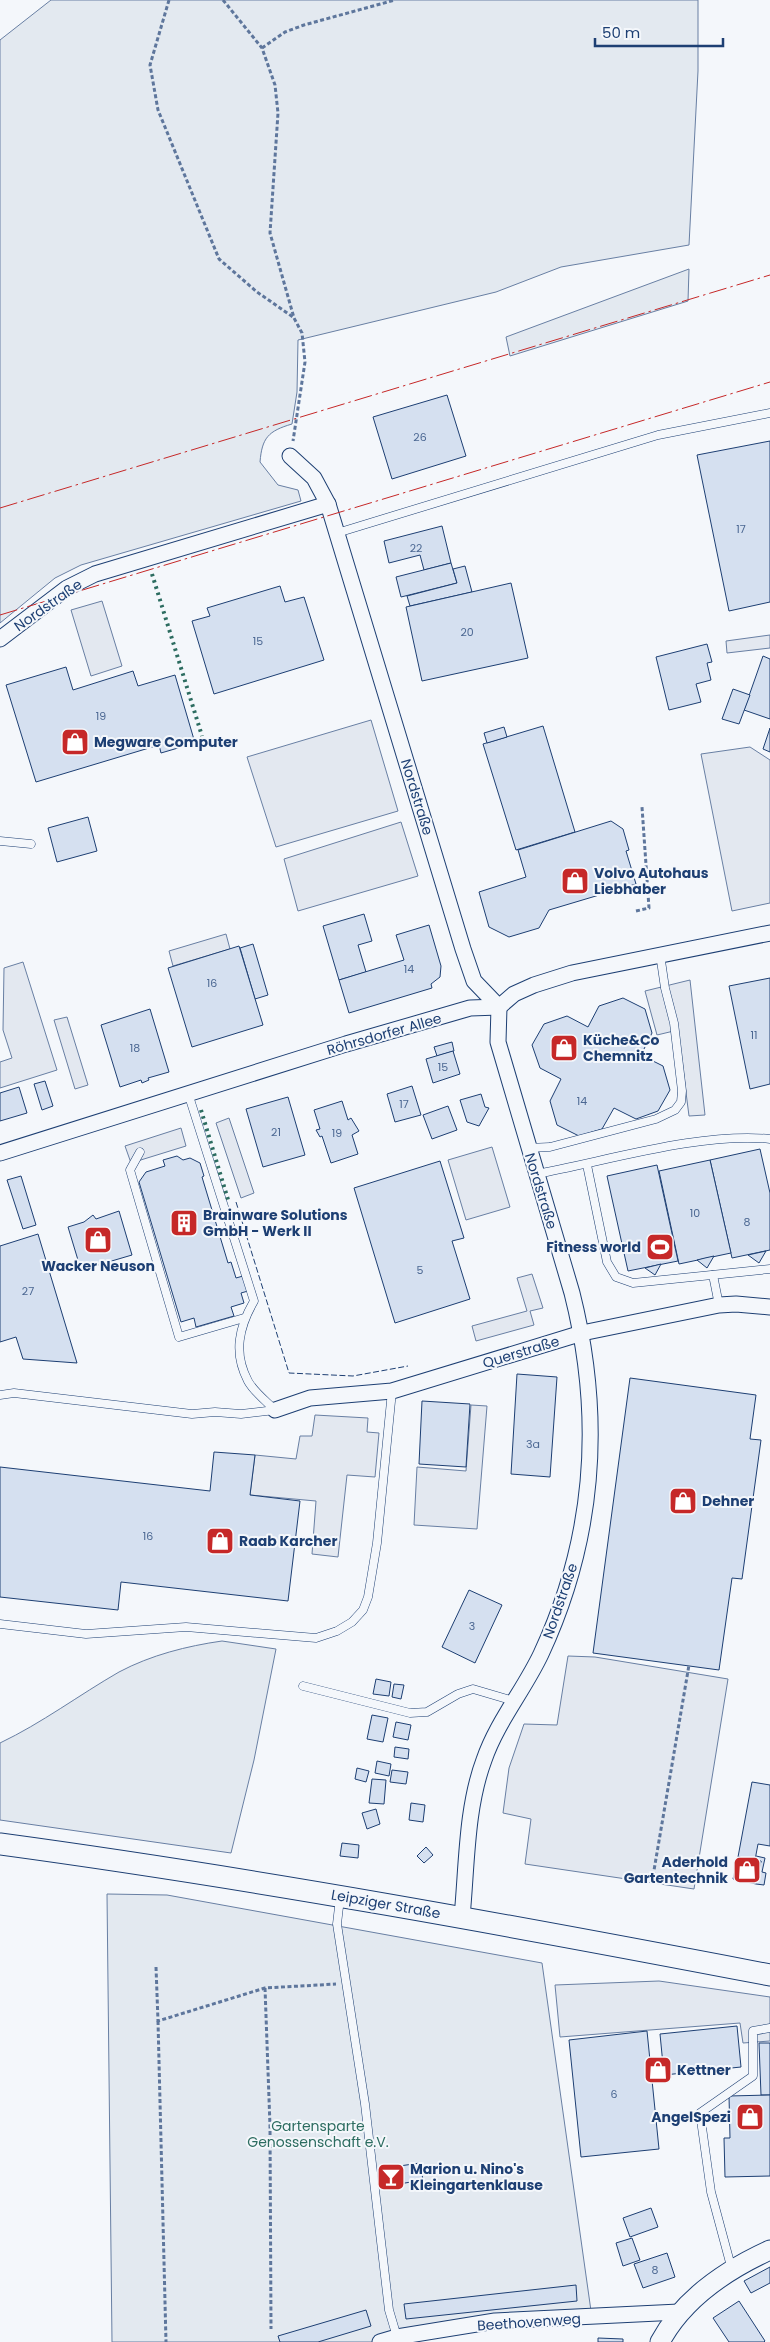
<svg xmlns="http://www.w3.org/2000/svg" width="770" height="2342" viewBox="0 0 770 2342" font-family="Poppins,sans-serif">
  <style>
    .green { fill: #e3e9f0; stroke: #687fa3 }
    .parking { fill: #e3e8f0; stroke: #687fa3 }
    .building { fill: #d5e0f0; stroke: #1d3f73 }
    .lines { fill: none; stroke-linecap: round; stroke-linejoin: round }
    .service-casing { stroke: #1d3f73; stroke-width: 9 }
    .minor-casing { stroke: #1d3f73; stroke-width: 17 }
    .tertiary-casing { stroke: #1d3f73; stroke-width: 21 }
    .secondary-casing { stroke: #1d3f73; stroke-width: 23 }
    .path { stroke: #5e769c; stroke-width: 3; stroke-dasharray: 4 2.5; stroke-linecap: butt }
    .service { stroke: #f4f7fb; stroke-width: 8 }
    .minor { stroke: #f4f7fb; stroke-width: 15 }
    .tertiary { stroke: #f4f7fb; stroke-width: 19 }
    .secondary { stroke: #f4f7fb; stroke-width: 21 }
    .hedge { stroke: #2c6c60; stroke-width: 4; stroke-dasharray: 2.5 4; stroke-linecap: butt }
    .fence { stroke: #1d3f73; stroke-width: 1; stroke-dasharray: 6 2.5; stroke-linecap: butt }
    .power { stroke: #c62828; stroke-width: 1; stroke-dasharray: 18 4 2.5 4; stroke-linecap: butt }
    .labels { text-anchor: middle; dominant-baseline: central; stroke-width: 4; stroke-linejoin: round; paint-order: stroke }
    .number-label { font-size: 11px; fill: #4b6792 }
    .street-label { font-size: 14px; fill: #1d3f73; stroke: #f4f7fb }
    .poi-label { font-size: 14px; font-weight: bold; fill: #1d3f73; stroke: #f4f7fb; text-anchor: start }
    .park-label { font-size: 14px; fill: #2c6c60; stroke: #f4f7fb }
  </style>
  <rect width="100%" height="100%" fill="#f4f7fb"/>
  <g class="green">
    <path d="M51,0H698V71L689,245L561,267L496,292L298,340L297,392L292,424C268,431 262,438 260,462L278,485L298,490L301,501L81,565L55,578L0,623V40Z"/>
    <path d="M689,269L688,301L510,356L506,337Z"/>
    <path d="M222,1641L276,1649L254,1760L231,1853L0,1820V1743C42,1723 79,1695 119,1672C151,1655 187,1646 222,1641Z"/>
    <path d="M107,1894L167,1895L542,1963L592,2318L495,2321L380,2342H112Z"/>
  </g>
  <g class="parking">
    <path d="M102,601L122,666L91,676L71,610Z"/>
    <path d="M770,635V648L727,653L726,641Z"/>
    <path d="M371,720L398,811L276,847L247,757Z"/>
    <path d="M750,747L770,760V903L732,911L701,754Z"/>
    <path d="M401,822L418,876L298,911L284,859Z"/>
    <path d="M226,934L230,949L173,966L169,951Z"/>
    <path d="M23,962L57,1070L0,1088V1062L12,1058L3,1030L4,968Z"/>
    <path d="M690,980L705,1115L689,1116L678,1030L657,1035L645,991Z"/>
    <path d="M67,1017L88,1085L75,1089L54,1020Z"/>
    <path d="M229,1118L254,1193L241,1198L216,1123Z"/>
    <path d="M181,1128L186,1146L131,1163L125,1146Z"/>
    <path d="M492,1147L510,1207L466,1220L448,1160Z"/>
    <path d="M532,1274L543,1308L530,1311L534,1325L476,1341L472,1326L527,1311L517,1278Z"/>
    <path d="M471,1405L487,1406L477,1529L414,1525L417,1467L466,1471Z"/>
    <path d="M315,1415L368,1418L367,1432L379,1433L375,1477L347,1475L338,1557L312,1554L316,1501L250,1495L255,1455L296,1459L300,1436H312Z"/>
    <path d="M568,1656L595,1657L728,1679L694,1889L525,1864L531,1819L503,1813L509,1768L524,1724L557,1725Z"/>
    <path d="M659,1981L770,1997V2041L743,2043L740,2023L560,2037L555,1985Z"/>
  </g>
  <g class="building">
    <path d="M447,395L466,456L392,479L373,417Z"/>
    <path d="M770,441V602L729,611L697,455Z"/>
    <path d="M442,526L451,563L424,570L420,555L389,563L384,541Z"/>
    <path d="M451,563L457,583L401,597L396,577Z"/>
    <path d="M465,566L472,592L410,606L407,596L457,583L453,569Z"/>
    <path d="M511,583L528,658L422,681L406,607Z"/>
    <path d="M280,586L285,602L304,597L324,660L214,694L192,621L210,616L207,608Z"/>
    <path d="M707,644L712,662L707,663L711,680L696,684L701,702L669,710L656,657Z"/>
    <path d="M763,656L770,659V719L744,710Z"/>
    <path d="M66,667L73,690L133,671L138,686L175,675L195,743L161,753L159,745L36,782L6,685Z"/>
    <path d="M733,689L750,695L739,724L722,719Z"/>
    <path d="M543,726L575,832L516,850L483,744Z"/>
    <path d="M504,727L507,737L487,743L484,733Z"/>
    <path d="M770,728V752L763,749Z"/>
    <path d="M88,817L97,851L57,862L48,828Z"/>
    <path d="M611,821L623,829L629,850L626,851L636,884L549,910L539,928L509,937L489,927L479,892L526,877L518,850Z"/>
    <path d="M364,914L372,941L358,945L366,972L339,980L323,926Z"/>
    <path d="M429,925L441,966L440,977L431,984L432,988L349,1013L339,980L404,960L396,935Z"/>
    <path d="M253,944L268,995L255,999L240,948Z"/>
    <path d="M239,946L263,1025L192,1047L168,968Z"/>
    <path d="M770,978V1084L750,1089L729,986Z"/>
    <path d="M623,998L645,1009L652,1033L641,1055L663,1066L670,1090L658,1111L636,1119L614,1108L602,1129L579,1136L557,1125L550,1101L561,1079L540,1068L532,1045L544,1024L567,1016L588,1027L599,1006Z"/>
    <path d="M150,1009L169,1072L148,1078L149,1080L142,1083L141,1080L120,1087L101,1025Z"/>
    <path d="M452,1042L454,1051L437,1056L434,1047Z"/>
    <path d="M453,1051L460,1074L433,1083L426,1059Z"/>
    <path d="M45,1081L53,1106L42,1110L34,1084Z"/>
    <path d="M412,1086L421,1115L395,1122L387,1094Z"/>
    <path d="M19,1087L27,1113L0,1121V1093Z"/>
    <path d="M481,1094L485,1107L489,1108L479,1126L467,1122L460,1100Z"/>
    <path d="M288,1097L305,1155L263,1167L246,1109Z"/>
    <path d="M342,1101L348,1120L351,1118L359,1131L352,1135L358,1154L331,1163L322,1136L320,1137L316,1130L320,1129L314,1110Z"/>
    <path d="M448,1106L457,1130L432,1139L423,1115Z"/>
    <path d="M760,1149L770,1193V1250L732,1258L710,1160Z"/>
    <path d="M177,1156L183,1160L190,1158L200,1163L204,1176L202,1177L228,1263L231,1262L236,1278L243,1276L248,1291L241,1293L244,1303L231,1307L234,1316L196,1327L194,1318L181,1322L139,1182L146,1172L165,1166L163,1160Z"/>
    <path d="M710,1160L731,1253L679,1264L659,1171Z"/>
    <path d="M440,1161L464,1238L452,1241L470,1299L395,1323L354,1188Z"/>
    <path d="M657,1165L678,1261L628,1271L607,1176Z"/>
    <path d="M21,1176L36,1225L23,1229L7,1180Z"/>
    <path d="M119,1211L132,1255L81,1270L68,1227L84,1222L93,1215L96,1219Z"/>
    <path d="M38,1234L77,1363L23,1359L16,1337L0,1342V1246Z"/>
    <path d="M766,1251L759,1263L748,1255Z"/>
    <path d="M714,1256L707,1268L697,1260L705,1258Z"/>
    <path d="M661,1264L655,1275L645,1268Z"/>
    <path d="M517,1374L557,1377L550,1477L511,1474Z"/>
    <path d="M630,1378L756,1395L750,1439L761,1440L742,1579L732,1578L719,1670L593,1653Z"/>
    <path d="M422,1401L470,1404L466,1467L419,1464Z"/>
    <path d="M214,1452L255,1455L250,1495L300,1501L288,1601L121,1582L118,1610L0,1597V1467L210,1491Z"/>
    <path d="M469,1590L502,1605L475,1663L442,1647Z"/>
    <path d="M376,1679L391,1682L389,1696L373,1694Z"/>
    <path d="M394,1684L404,1685L401,1699L392,1697Z"/>
    <path d="M372,1715L388,1718L383,1742L367,1739Z"/>
    <path d="M396,1722L411,1725L408,1740L393,1737Z"/>
    <path d="M395,1747L409,1749L408,1759L394,1757Z"/>
    <path d="M377,1761L391,1764L389,1776L375,1773Z"/>
    <path d="M357,1768L369,1771L366,1782L355,1779Z"/>
    <path d="M392,1770L408,1772L406,1784L390,1782Z"/>
    <path d="M372,1779L386,1780L384,1804L369,1803Z"/>
    <path d="M752,1782L770,1785V1846L758,1844L755,1860L738,1857Z"/>
    <path d="M411,1803L425,1805L423,1822L409,1820Z"/>
    <path d="M376,1809L380,1824L367,1829L362,1813Z"/>
    <path d="M342,1843L359,1845L358,1858L340,1856Z"/>
    <path d="M426,1847L433,1855L424,1863L417,1856Z"/>
    <path d="M756,1856L765,1858L762,1872L766,1873L764,1885L756,1884L761,1861L755,1860Z"/>
    <path d="M738,1857L761,1861L756,1884L733,1879Z"/>
    <path d="M737,2026L741,2067L664,2075L660,2034Z"/>
    <path d="M647,2031L659,2149L581,2157L569,2040Z"/>
    <path d="M759,2043H770V2095H761Z"/>
    <path d="M770,2095V2176L725,2177L724,2138H730L729,2096Z"/>
    <path d="M420,2163L423,2180L381,2187L379,2169Z"/>
    <path d="M651,2208L658,2227L630,2237L623,2218Z"/>
    <path d="M632,2238L640,2260L623,2266L616,2243Z"/>
    <path d="M667,2253L675,2277L643,2288L634,2264Z"/>
    <path d="M770,2267V2283L751,2293L744,2281Z"/>
    <path d="M576,2285L577,2301L406,2319L404,2304Z"/>
    <path d="M739,2301L765,2341L764,2342H729L713,2318Z"/>
    <path d="M366,2310L371,2326L318,2342H280L278,2336Z"/>
    <path d="M598,2338L623,2339V2342H598Z"/>
  </g>
  <g class="lines">
    <defs>
      <g id="service">
        <path d="M337,533L658,435L770,413"/>
        <path d="M0,841L31,844"/>
        <path d="M188,1093L254,1301C239,1327 233,1353 248,1381C254,1392 266,1401 275,1410"/>
        <path d="M528,1148L550,1147L656,1119L675,1110L681,1102L682,1091L674,1023L665,988L660,954"/>
        <path d="M140,1152L130,1170L179,1337L244,1318"/>
        <path d="M587,1165L607,1262L616,1277L633,1283L770,1269"/>
        <path d="M536,1174C607,1161 700,1132 770,1139"/>
        <path d="M713,1275L719,1305"/>
        <path d="M0,1395L14,1393L192,1414L215,1412L241,1414L275,1410"/>
        <path d="M0,1624L86,1634L186,1627L316,1638L337,1631L352,1622L363,1610L368,1597L377,1543L392,1391"/>
        <path d="M303,1686L410,1713L427,1712L458,1694L473,1689L514,1701"/>
        <path d="M340,1898L337,1924L365,2104L389,2310L397,2337"/>
        <path d="M732,2270L711,2192L700,2113L753,2076V2031L770,2028"/>
      </g>
      <g id="minor">
        <path d="M290,456L314,478L328,504L463,949L474,981L499,1007L498,1042L572,1293C603,1416 595,1538 541,1654C524,1690 497,1722 484,1760C466,1808 467,1865 462,1917"/>
        <path d="M0,639L67,588L95,574L328,504"/>
        <path d="M0,1153L346,1044L470,1008L499,1007L514,994L534,985L572,973L770,933"/>
        <path d="M275,1410L310,1398L392,1391L582,1333L719,1305L736,1304L770,1307"/>
        <path d="M380,2342L397,2337L495,2321L679,2312"/>
      </g>
      <path id="tertiary" d="M660,2342C683,2299 726,2270 770,2250"/>
      <path id="secondary" d="M0,1844C258,1879 514,1926 770,1975"/>
    </defs>
    <use href="#service" class="service-casing"/>
    <use href="#minor" class="minor-casing"/>
    <use href="#tertiary" class="tertiary-casing"/>
    <use href="#secondary" class="secondary-casing"/>
    <g class="path">
      <path d="M169,0L150,65L158,110L219,259L257,292L293,317"/>
      <path d="M223,0L262,48L275,85L278,113L270,233L294,318L302,333L305,362L293,441"/>
      <path d="M262,48L285,32L304,25L395,0"/>
      <path d="M636,911L649,908L642,807"/>
      <path d="M652,1882L689,1665"/>
      <path d="M156,1967L158,2021L265,1988L336,1984"/>
      <path d="M265,1988L270,2126L271,2329"/>
      <path d="M158,2021L166,2342"/>
    </g>
    <use href="#service" class="service"/>
    <use href="#minor" class="minor"/>
    <use href="#tertiary" class="tertiary"/>
    <use href="#secondary" class="secondary"/>
    <g class="hedge">
      <path d="M152,574L202,736"/>
      <path d="M201,1110L229,1203"/>
    </g>
    <path class="fence" d="M236,1202L289,1373L353,1376L408,1366"/>
    <g class="power">
      <path d="M0,508L770,275"/>
      <path d="M0,615L770,382"/>
    </g>
  </g>
  <defs>
    <symbol id="shop-square" viewBox="-11 -11 22 22"><rect x="-9" y="-9" width="18" height="18" rx="4" fill="#c62828" stroke="#f4f7fb"/><path d="M-5-2.5h2.3a2.7 3.5 0 0 1 5.4 0H5L5.5 6h-11ZM-1.5-2.5h3a1.5 2.3 0 0 0-3 0Z" fill="#fff"/></symbol>
    <symbol id="building-square" viewBox="-11 -11 22 22"><rect x="-9" y="-9" width="18" height="18" rx="4" fill="#c62828" stroke="#f4f7fb"/><path d="M-4-6H4V6H1V3H-1V6H-4ZM-2.5-4.3h1.7v1.8h-1.7ZM.8-4.3h1.7v1.8H.8ZM-2.5-1h1.7V.8h-1.7ZM.8-1h1.7V.8H.8Z" fill="#fff"/></symbol>
    <symbol id="stadium-square" viewBox="-11 -11 22 22"><rect x="-9" y="-9" width="18" height="18" rx="4" fill="#c62828" stroke="#f4f7fb"/><path d="M0-5a6.5 5 0 1 0 0 10a6.5 5 0 1 0 0-10ZM-3.5-1.8h7v3.6h-7Z" fill="#fff"/></symbol>
    <symbol id="bar-square" viewBox="-11 -11 22 22"><rect x="-9" y="-9" width="18" height="18" rx="4" fill="#c62828" stroke="#f4f7fb"/><path d="M-6-5H6L.8 .8V4.5H3.5V6h-7V4.5H-.8V.8Z" fill="#fff"/></symbol>
  </defs>
  <g fill-rule="evenodd">
    <use href="#shop-square" x="59" y="726" width="32" height="32"/>
    <use href="#shop-square" x="559" y="865" width="32" height="32"/>
    <use href="#shop-square" x="548" y="1032" width="32" height="32"/>
    <use href="#building-square" x="168" y="1207" width="32" height="32"/>
    <use href="#shop-square" x="82" y="1224" width="32" height="32"/>
    <use href="#stadium-square" x="644" y="1231" width="32" height="32"/>
    <use href="#shop-square" x="667" y="1485" width="32" height="32"/>
    <use href="#shop-square" x="204" y="1525" width="32" height="32"/>
    <use href="#shop-square" x="731" y="1854" width="32" height="32"/>
    <use href="#shop-square" x="642" y="2054" width="32" height="32"/>
    <use href="#shop-square" x="734" y="2101" width="32" height="32"/>
    <use href="#bar-square" x="375" y="2161" width="32" height="32"/>
  </g>
  <g class="labels">
    <g class="number-label">
      <text x="420" y="437">26</text>
      <text x="741" y="529">17</text>
      <text x="416" y="548">22</text>
      <text x="467" y="632">20</text>
      <text x="258" y="641">15</text>
      <text x="101" y="716">19</text>
      <text x="409" y="969">14</text>
      <text x="212" y="983">16</text>
      <text x="754" y="1035">11</text>
      <text x="135" y="1048">18</text>
      <text x="443" y="1067">15</text>
      <text x="582" y="1101">14</text>
      <text x="404" y="1104">17</text>
      <text x="276" y="1132">21</text>
      <text x="337" y="1133">19</text>
      <text x="695" y="1213">10</text>
      <text x="747" y="1222">8</text>
      <text x="420" y="1270">5</text>
      <text x="28" y="1291">27</text>
      <text x="533" y="1444">3a</text>
      <text x="148" y="1536">16</text>
      <text x="472" y="1626">3</text>
      <text x="614" y="2094">6</text>
      <text x="655" y="2270">8</text>
    </g>
    <g class="street-label">
      <text transform="translate(48 605) rotate(-35)">Nordstraße</text>
      <text transform="translate(417 797) rotate(73)">Nordstraße</text>
      <text transform="translate(384 1034) rotate(-16)">Röhrsdorfer Allee</text>
      <text transform="translate(541 1191) rotate(73)">Nordstraße</text>
      <text transform="translate(521 1352) rotate(-17)">Querstraße</text>
      <text transform="translate(560 1601) rotate(-71)">Nordstraße</text>
      <text transform="translate(386 1904) rotate(10)">Leipziger Straße</text>
      <text transform="translate(529 2322) rotate(-4)">Beethovenweg</text>
    </g>
    <g class="poi-label">
      <text x="94" y="742">Megware Computer</text>
      <text x="594" y="873">Volvo Autohaus<tspan x="594" dy="16">Liebhaber</tspan></text>
      <text x="583" y="1040">Küche&amp;Co<tspan x="583" dy="16">Chemnitz</tspan></text>
      <text x="203" y="1215">Brainware Solutions<tspan x="203" dy="16">GmbH - Werk II</tspan></text>
      <text x="641" y="1247" text-anchor="end">Fitness world</text>
      <text x="98" y="1266" text-anchor="middle">Wacker Neuson</text>
      <text x="702" y="1501">Dehner</text>
      <text x="239" y="1541">Raab Karcher</text>
      <text x="728" y="1862" text-anchor="end">Aderhold<tspan x="728" dy="16">Gartentechnik</tspan></text>
      <text x="677" y="2070">Kettner</text>
      <text x="731" y="2117" text-anchor="end">AngelSpezi</text>
      <text x="410" y="2169">Marion u. Nino's<tspan x="410" dy="16">Kleingartenklause</tspan></text>
    </g>
    <g class="park-label">
      <text x="318" y="2126">Gartensparte<tspan x="318" dy="16">Genossenschaft e.V.</tspan></text>
    </g>
  </g>
  <path d="M595 38v8h128v-8" fill="none" stroke="#1d3f73" stroke-width="2.5"/>
  <text x="602" y="38" font-size="15" fill="#1d3f73" stroke="#f4f7fb" stroke-width="4" paint-order="stroke">50 m</text>
</svg>
